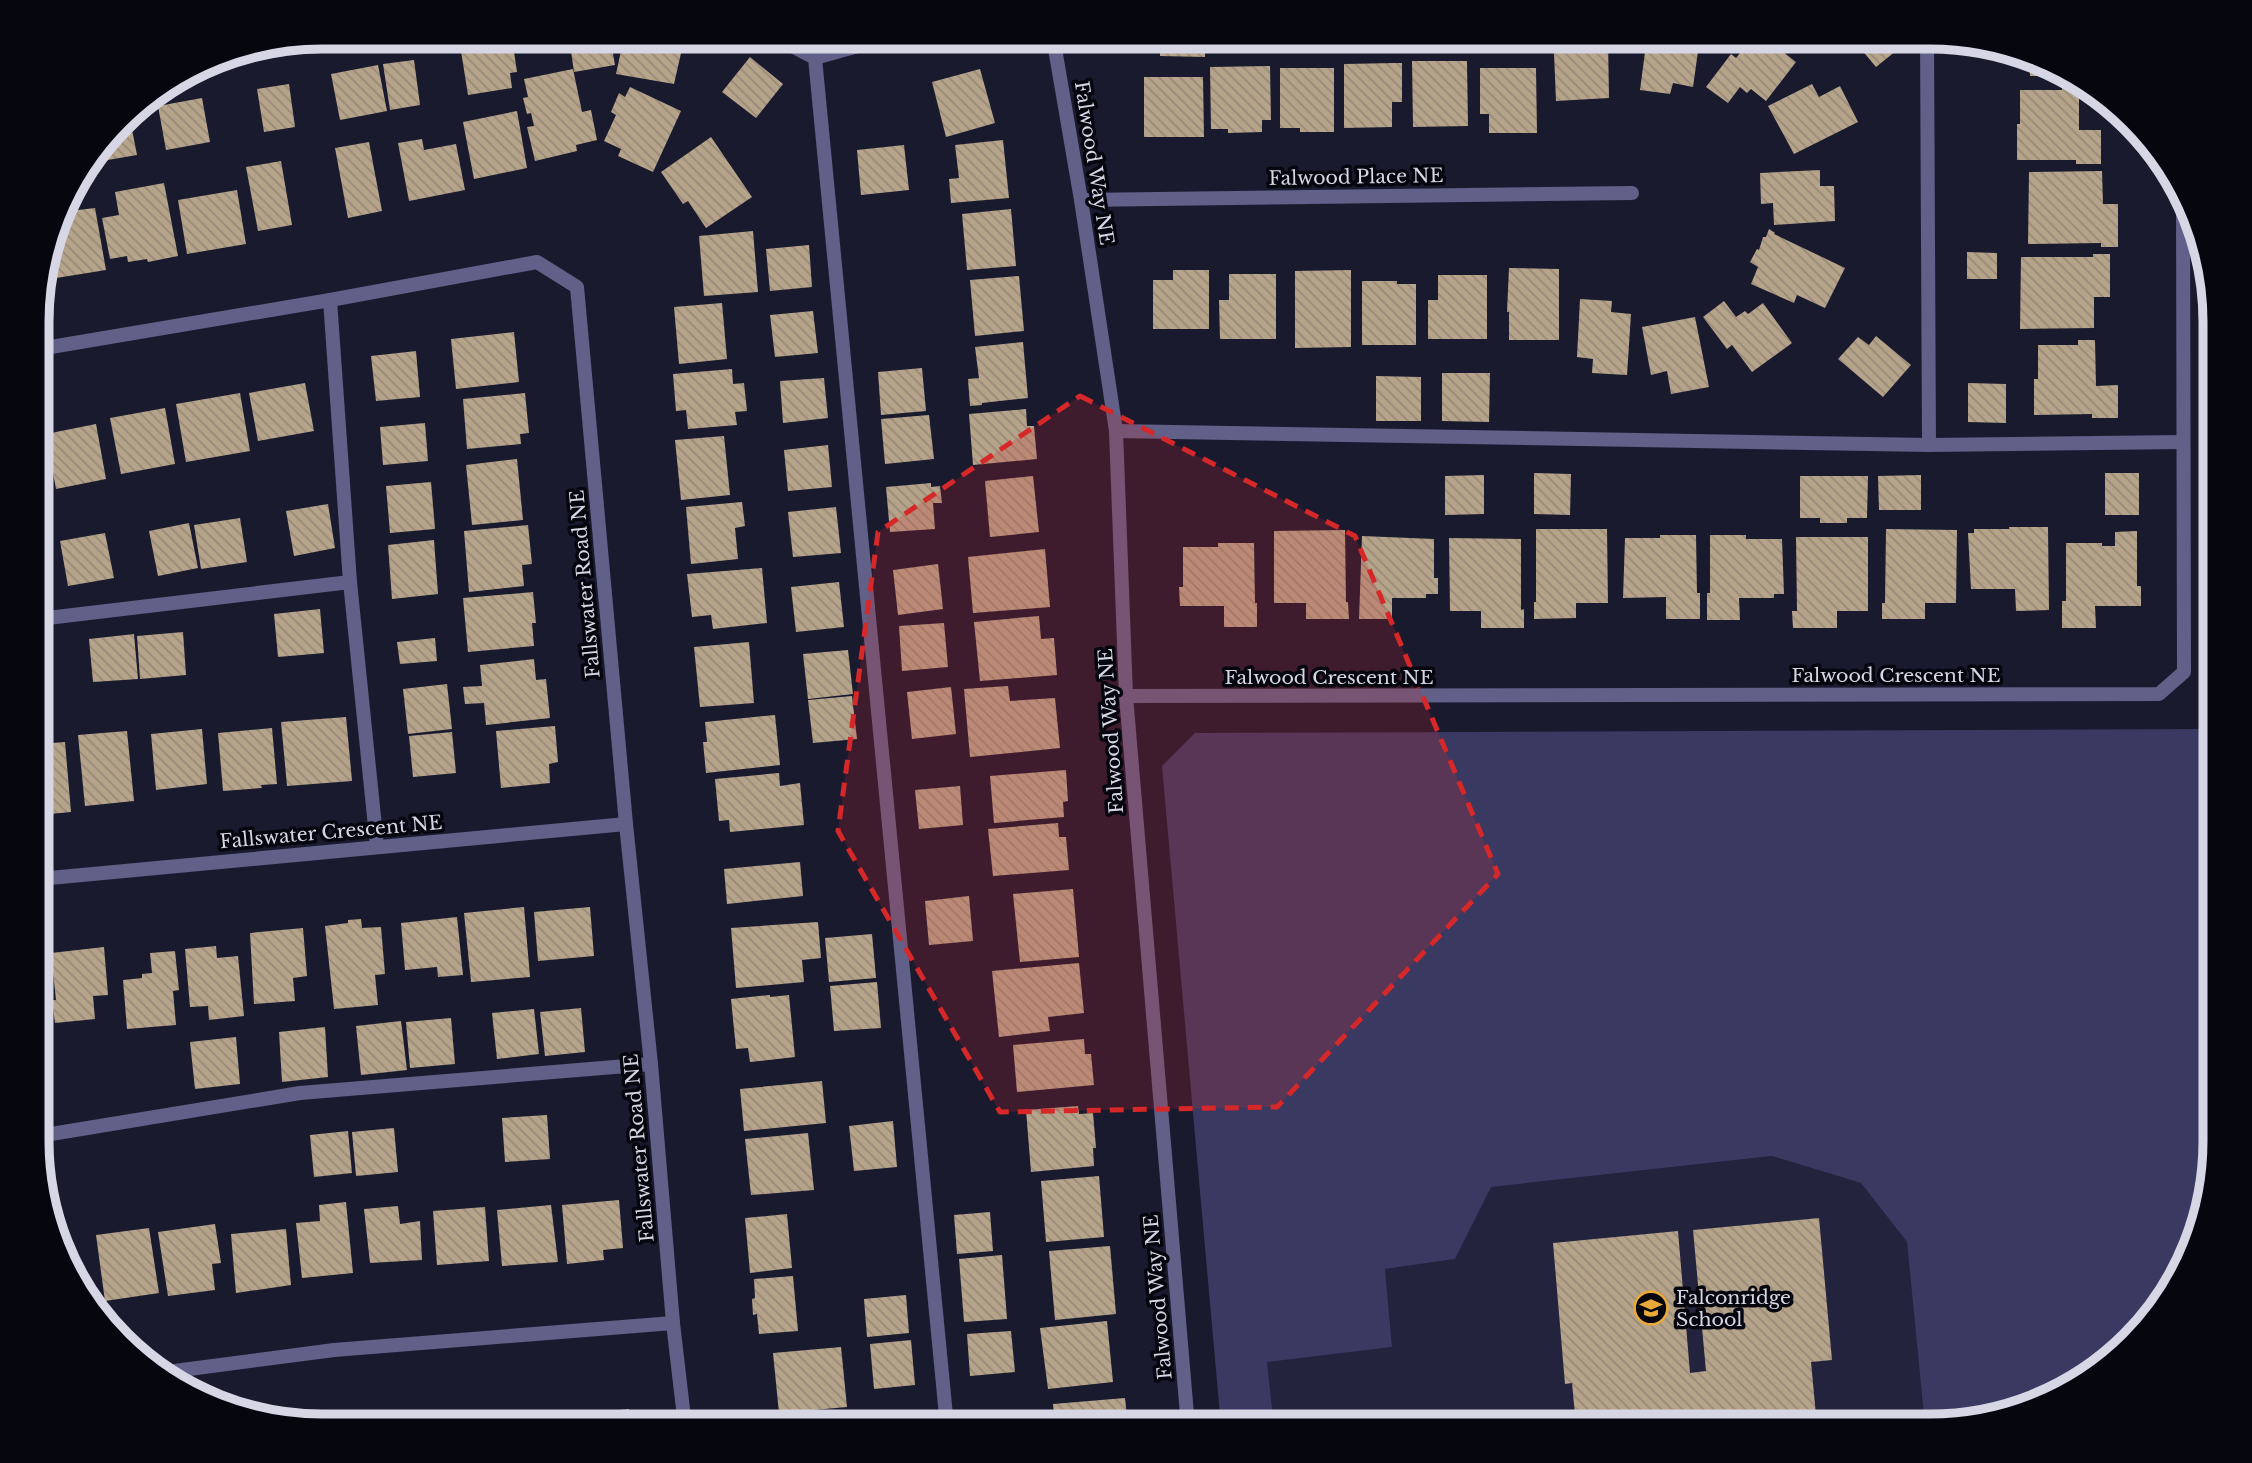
<svg xmlns="http://www.w3.org/2000/svg" width="2252" height="1463" viewBox="0 0 2252 1463" font-family="'Libre Baskerville',serif">
  <style>
    .built { fill: #24233d }
    .green { fill: #3a3962 }
    .building { fill: url(#building-back-hatch) }
    .lines { fill: none; stroke-linecap: round; stroke-linejoin: round }
    .lane { stroke: #606088; stroke-width: 14 }
    .street { stroke: #606088; stroke-width: 14 }
    .marked { fill: #d62828; fill-opacity: 0.2; stroke: #d62828; stroke-width: 5; stroke-dasharray: 14 9; stroke-linejoin: round }
    .labels { text-anchor: middle; dominant-baseline: central; stroke-width: 7; stroke-linejoin: round; paint-order: stroke }
    .street-label { font-size: 19px; fill: #d6d6e5; stroke: #06060f }
    .poi-label { font-size: 19px; fill: #d6d6e5; stroke: #06060f; text-anchor: start }
    .rim { fill: none; stroke: #d6d6e5; stroke-width: 9 }
  </style>
  <defs>
    <pattern id="building-back-hatch" width="6" height="6" patternUnits="userSpaceOnUse" patternTransform="scale(1.75)"><rect width="6" height="6" fill="#b5a38a"/><path d="M-1 5l2 2M0 0l6 6M5-1l2 2" fill="none" stroke="#988a79"/></pattern>
  </defs>
  <rect width="100%" height="100%" fill="#1a1a2f"/>
  <path class="built" d="M1772,1156L1861,1183L1907,1242L1925,1426H1274L1267,1362L1392,1347L1385,1269L1455,1259L1490,1187Z"/>
  <path class="green" d="M2212,293L2215,304V1159L2200,1233L2167,1300L2072,1388L1948,1426H1925L1907,1242L1861,1183L1772,1156L1491,1187L1455,1259L1385,1269L1392,1347L1267,1362L1274,1426H1221L1162,766L1195,733L2212,729Z"/>
  <g class="building">
    <path d="M569,37H610L615,65L574,72Z"/>
    <path d="M624,37H671L684,40L674,84L616,74Z"/>
    <path d="M1160,37H1205V57L1160,56Z"/>
    <path d="M1568,37H1608L1609,98L1556,101L1554,53L1568,52Z"/>
    <path d="M1647,37H1700L1693,87L1673,83L1670,94L1640,90Z"/>
    <path d="M1753,37H1764L1796,62L1766,101L1751,89L1747,93L1740,87L1728,103L1706,87L1731,54L1736,58Z"/>
    <path d="M1851,37H1909L1911,39L1876,67Z"/>
    <path d="M505,43V46L513,45L517,72L510,73L512,88L468,95L461,51Z"/>
    <path d="M2029,56L2069,75L2077,79H2069V76H2030Z"/>
    <path d="M750,57L783,84L756,118L722,92Z"/>
    <path d="M414,60L420,105L390,110L383,64Z"/>
    <path d="M1412,61H1467L1468,126L1413,127Z"/>
    <path d="M1395,63H1402V102H1392V127L1344,128V64Z"/>
    <path d="M378,65L387,111L340,120L331,74Z"/>
    <path d="M1270,66L1271,120H1262V132L1228,133V129H1211L1210,67Z"/>
    <path d="M1280,68H1334V132H1300V128H1280Z"/>
    <path d="M1480,68H1536L1537,133H1489V114H1480Z"/>
    <path d="M573,69L582,112L591,110L597,140L576,145L577,151L535,161L527,127L534,126L531,113L527,114L523,98L528,97L524,79Z"/>
    <path d="M980,69L995,123L946,137L932,82Z"/>
    <path d="M1144,77H1203L1204,137H1144Z"/>
    <path d="M289,84L295,127L264,132L257,89Z"/>
    <path d="M1812,84L1819,97L1840,86L1858,122L1794,154L1768,106Z"/>
    <path d="M2062,86H2079V130H2101V164H2076V160H2017V124H2020V90H2062Z"/>
    <path d="M630,87L681,111L653,172L618,156L621,149L604,141L616,115L611,112L619,93L625,97Z"/>
    <path d="M202,98L210,142L166,150L158,106Z"/>
    <path d="M517,111L527,168L474,179L463,122Z"/>
    <path d="M129,114L137,155L96,162L95,158Z"/>
    <path d="M711,137L752,197L706,228L688,201L683,204L661,172Z"/>
    <path d="M422,139L424,150L456,144L465,190L409,201L398,143Z"/>
    <path d="M1003,140L1009,198L951,203L949,179L959,178L955,145Z"/>
    <path d="M369,142L382,211L348,218L335,148Z"/>
    <path d="M904,145L909,190L861,195L857,150Z"/>
    <path d="M281,161L292,225L258,231L246,167Z"/>
    <path d="M1820,170V186H1834L1835,221L1774,225L1773,203L1761,204L1760,173Z"/>
    <path d="M2102,171L2103,204H2118V247H2101V243L2028,244L2029,172Z"/>
    <path d="M164,183L178,256L148,262L147,259L128,262L127,256L110,259L102,218L119,215L115,192Z"/>
    <path d="M237,190L246,244L187,254L178,200Z"/>
    <path d="M95,208L106,270L50,279L47,260L61,212Z"/>
    <path d="M1011,209L1016,266L967,270L962,214Z"/>
    <path d="M1769,229L1775,233L1774,234L1845,268L1825,308L1797,295L1794,303L1751,284L1758,267L1750,262L1757,249L1759,250L1763,237H1766Z"/>
    <path d="M753,231L758,292L704,296L699,236Z"/>
    <path d="M809,245L812,287L770,291L766,249Z"/>
    <path d="M1967,252L1997,253V279H1967Z"/>
    <path d="M2093,254H2110V297H2094V328L2020,329L2021,257H2093Z"/>
    <path d="M1509,268L1559,269V340H1509V312H1507Z"/>
    <path d="M1173,270H1209V329H1153V280H1173Z"/>
    <path d="M1351,270V347L1295,348V271Z"/>
    <path d="M1229,274H1276V339H1220L1219,300H1229Z"/>
    <path d="M1438,275H1487V339H1428V300H1438Z"/>
    <path d="M1019,276L1024,331L975,336L970,280Z"/>
    <path d="M1362,281H1397V284H1416V345H1362Z"/>
    <path d="M1580,299L1612,301L1611,312L1631,314L1627,375L1592,373L1593,359L1577,357Z"/>
    <path d="M1724,301L1736,317L1745,311L1748,314L1763,303L1792,343L1752,372L1732,345L1727,349L1703,317Z"/>
    <path d="M722,303L727,359L679,364L674,307Z"/>
    <path d="M813,311L818,353L775,357L770,315Z"/>
    <path d="M1695,317L1709,387L1671,394L1667,371L1651,375L1642,327Z"/>
    <path d="M514,332L519,382L456,389L451,339Z"/>
    <path d="M1876,336L1911,365L1883,397L1838,359L1858,337L1869,345Z"/>
    <path d="M2078,340H2095L2096,386L2118,385V418H2092V414L2034,415V379H2038V345H2078Z"/>
    <path d="M1023,342L1028,398L982,403V405L970,406L968,379L979,378L975,347Z"/>
    <path d="M416,351L420,397L376,401L371,356Z"/>
    <path d="M922,368L926,411L881,415L878,372Z"/>
    <path d="M732,369L733,384L744,383L747,411L735,412L737,425L688,429L686,410L676,411L673,374Z"/>
    <path d="M1442,373H1490L1489,422L1442,421Z"/>
    <path d="M1376,376L1421,377V421H1376Z"/>
    <path d="M824,378L828,418L783,423L780,381Z"/>
    <path d="M305,383L314,431L258,441L249,393Z"/>
    <path d="M1968,383L2006,384V423L1968,422Z"/>
    <path d="M240,393L250,451L186,462L176,404Z"/>
    <path d="M525,393L529,433L520,434L521,444L467,449L463,399Z"/>
    <path d="M165,408L175,464L121,474L110,418Z"/>
    <path d="M1026,409L1027,426H1034L1037,459L973,465L969,414Z"/>
    <path d="M929,415L934,459L885,464L881,419Z"/>
    <path d="M425,423L428,461L383,465L380,427Z"/>
    <path d="M96,424L106,479L56,489L46,434Z"/>
    <path d="M724,436L730,495L681,500L675,440Z"/>
    <path d="M828,445L832,487L788,491L784,450Z"/>
    <path d="M517,459L523,520L472,525L466,465Z"/>
    <path d="M1534,473L1571,474L1570,515L1534,514Z"/>
    <rect x="2105" y="473" width="34" height="42"/>
    <path d="M1484,475V514L1445,515V476Z"/>
    <path d="M1921,475V510H1879L1878,476Z"/>
    <path d="M1033,476L1039,532L990,537L985,481Z"/>
    <path d="M1800,476H1868L1867,518H1847V523H1820V518H1800Z"/>
    <path d="M431,482L435,529L390,533L386,486Z"/>
    <path d="M931,483V487L940,486L942,503H933L935,529L890,532L886,487Z"/>
    <path d="M742,502L745,526L735,528L738,559L691,564L686,507Z"/>
    <path d="M328,504L335,548L294,556L286,511Z"/>
    <path d="M836,507L841,553L793,557L788,512Z"/>
    <path d="M240,518L247,562L201,569L194,525Z"/>
    <path d="M189,523L198,568L158,576L149,531Z"/>
    <path d="M528,525L532,564L522,565L524,586L469,592L464,531Z"/>
    <path d="M2009,527H2048L2049,610L2016,611L2015,589H1971L1968,533H1974V529H2009Z"/>
    <path d="M1536,529H1607L1608,603H1576V618L1534,619V602H1536Z"/>
    <path d="M1886,529L1957,530L1956,603H1925V619H1882V603H1885Z"/>
    <path d="M1345,530L1346,602H1348L1349,619H1306V603H1274V531Z"/>
    <path d="M2137,531V586H2141V606H2095L2096,628H2062V601H2066V543H2102V546H2115V532Z"/>
    <path d="M105,533L114,578L68,586L60,541Z"/>
    <path d="M1660,535H1696L1697,593H1700V619H1666V597L1623,598L1625,538H1660Z"/>
    <path d="M1710,535H1746V539H1782L1784,594H1774V598H1739L1740,620H1707V593H1710Z"/>
    <path d="M1362,536L1434,539V578H1438V594H1426V598H1392V619H1359Z"/>
    <path d="M1796,537H1868V611H1837V628H1793L1792,611H1797Z"/>
    <path d="M1449,538L1521,539V610L1524,609V628H1481V611H1450Z"/>
    <path d="M434,540L438,594L392,599L388,545Z"/>
    <path d="M1218,543H1254L1255,603H1257V627H1224V606H1180L1179,587H1183V547H1218Z"/>
    <path d="M1045,549L1050,607L973,613L968,557Z"/>
    <path d="M938,564L943,609L898,615L893,570Z"/>
    <path d="M762,568L767,623L713,629L711,615L692,617L687,574Z"/>
    <path d="M839,582L844,627L796,632L791,587Z"/>
    <path d="M533,592L536,623H532L534,646L468,652L463,598Z"/>
    <path d="M320,609L324,653L278,657L274,614Z"/>
    <path d="M1039,616L1041,639L1054,638L1057,675L980,681L974,622Z"/>
    <path d="M944,623L948,667L902,671L899,626Z"/>
    <path d="M183,632L186,675L140,679L137,636Z"/>
    <path d="M134,634L138,679L93,682L89,639Z"/>
    <path d="M435,638L437,661L400,664L397,642Z"/>
    <path d="M749,642L754,703L700,707L694,647Z"/>
    <path d="M848,650L853,694L808,699L803,654Z"/>
    <path d="M534,659L536,680L546,679L550,718L486,725L484,703L465,704L463,687L482,686L480,665Z"/>
    <path d="M447,684L452,729L408,734L403,689Z"/>
    <path d="M1008,686L1010,701L1055,698L1060,748L970,757L964,689Z"/>
    <path d="M951,687L956,734L912,739L907,692Z"/>
    <path d="M852,696L857,739L813,743L808,700Z"/>
    <path d="M775,715L780,765L706,773L703,742H707L705,722Z"/>
    <path d="M346,717L352,781L287,786L281,722Z"/>
    <path d="M555,726L558,762L549,764L550,783L501,788L496,731Z"/>
    <path d="M272,728L277,784L261,785L262,788L223,791L218,733Z"/>
    <path d="M202,729L207,784L156,790L151,734Z"/>
    <path d="M127,731L134,801L85,806L78,735Z"/>
    <path d="M452,732L456,773L413,777L409,736Z"/>
    <path d="M65,742L71,812L39,815V744Z"/>
    <path d="M1066,770L1068,801L1063,802L1064,817L994,823L990,776Z"/>
    <path d="M779,773L780,786L800,783L804,825L730,832L729,820L719,821L715,779Z"/>
    <path d="M960,786L963,825L919,829L915,790Z"/>
    <path d="M1058,823L1059,837H1066L1069,870L993,876L988,829Z"/>
    <path d="M800,862L803,896L727,904L724,869Z"/>
    <path d="M1073,889L1079,957L1020,962L1013,894Z"/>
    <path d="M969,896L973,941L929,945L925,901Z"/>
    <path d="M524,907L530,977L471,982L464,913Z"/>
    <path d="M590,907L594,956L538,961L534,912Z"/>
    <path d="M457,917L463,975L438,977L437,967L405,970L401,923Z"/>
    <path d="M361,919L362,928L381,927L385,974L375,975L378,1005L334,1009L325,926L348,923V920Z"/>
    <path d="M818,922L821,958L802,960L804,982L736,988L731,928Z"/>
    <path d="M303,928L307,976L293,978L295,1001L254,1004L250,933Z"/>
    <path d="M872,934L876,978L829,982L825,938Z"/>
    <path d="M216,946L217,958L238,956L244,1016L209,1020L208,1006L190,1007L185,949Z"/>
    <path d="M104,947L108,995L93,996L95,1019L55,1023L52,1000H56L51,953Z"/>
    <path d="M175,951L179,990L173,991L176,1025L127,1029L123,980L142,978V974L152,973L150,953Z"/>
    <path d="M1079,963L1084,1013L1048,1017L1050,1031L999,1037L992,971Z"/>
    <path d="M877,982L881,1028L834,1031L830,986Z"/>
    <path d="M770,995V997L789,995L795,1057L750,1062L748,1048L736,1049L731,999Z"/>
    <path d="M581,1008L585,1052L545,1056L540,1012Z"/>
    <path d="M534,1009L539,1054L497,1059L492,1013Z"/>
    <path d="M451,1018L455,1064L410,1068L406,1022Z"/>
    <path d="M401,1021L407,1070L361,1075L356,1026Z"/>
    <path d="M325,1027L328,1077L282,1082L279,1032Z"/>
    <path d="M236,1037L240,1084L195,1089L190,1042Z"/>
    <path d="M1084,1039L1085,1054H1091L1094,1085L1017,1092L1013,1045Z"/>
    <path d="M822,1081L826,1123L744,1131L740,1089Z"/>
    <path d="M1078,1106L1079,1114L1093,1113L1096,1148H1093L1094,1166L1031,1172L1026,1110Z"/>
    <path d="M547,1115L550,1159L505,1162L502,1118Z"/>
    <path d="M893,1121L897,1167L854,1171L849,1126Z"/>
    <path d="M394,1128L398,1172L356,1176L352,1132Z"/>
    <path d="M348,1131L352,1173L314,1177L310,1135Z"/>
    <path d="M808,1133L814,1190L751,1195L745,1139Z"/>
    <path d="M1099,1176L1104,1237L1046,1242L1041,1181Z"/>
    <path d="M619,1200L623,1248L603,1250L604,1260L567,1264L562,1205Z"/>
    <path d="M346,1202L353,1273L302,1278L296,1223L320,1221L319,1205Z"/>
    <path d="M551,1205L558,1262L502,1266L497,1210Z"/>
    <path d="M398,1206L400,1224L420,1221L422,1260L370,1263L364,1209Z"/>
    <path d="M485,1207L489,1261L437,1265L433,1211Z"/>
    <path d="M990,1212L993,1251L957,1254L954,1215Z"/>
    <path d="M787,1214L792,1268L750,1273L745,1218Z"/>
    <path d="M1819,1218L1832,1360L1811,1362L1817,1426H1576L1572,1383L1565,1384L1553,1243L1678,1231L1690,1373L1706,1371L1693,1230Z"/>
    <path d="M215,1224L221,1263L212,1264L215,1290L168,1296L158,1232Z"/>
    <path d="M149,1228L159,1293L105,1301L96,1235Z"/>
    <path d="M286,1229L291,1285L236,1293L231,1234Z"/>
    <path d="M72,1240L90,1285L80,1290L75,1284L62,1245Z"/>
    <path d="M1110,1246L1116,1314L1055,1320L1049,1251Z"/>
    <path d="M1002,1255L1007,1319L964,1322L959,1259Z"/>
    <path d="M793,1276L798,1331L759,1334L757,1314L753,1315L752,1299L755,1298L754,1279Z"/>
    <path d="M906,1295L909,1333L867,1337L864,1299Z"/>
    <path d="M1107,1321L1113,1382L1048,1389L1040,1328Z"/>
    <path d="M1011,1331L1015,1372L970,1376L967,1334Z"/>
    <path d="M911,1340L915,1385L874,1389L870,1344Z"/>
    <path d="M841,1347L847,1407L779,1413L773,1353Z"/>
    <path d="M1125,1398L1128,1426H1055L1053,1404Z"/>
    <path d="M629,1409L630,1426H582L581,1414Z"/>
    <path d="M570,1414L572,1426H520L519,1418Z"/>
    <path d="M917,1418L918,1426H870V1422Z"/>
    <path d="M439,1419V1426H394V1423Z"/>
  </g>
  <g class="lines">
    <g class="lane">
      <path d="M775,37L815,58L890,37"/>
      <path d="M815,58L947,1426"/>
      <path d="M205,63L354,37"/>
      <path d="M1116,431L1929,445L1927,37"/>
      <path d="M1929,445L2183,442"/>
      <path d="M350,582L377,846"/>
      <path d="M39,619L350,582L330,300"/>
      <path d="M39,1136L300,1093L651,1064"/>
    </g>
    <g class="street">
      <path d="M1053,37L1081,200L1116,431L1126,696L1188,1426"/>
      <path d="M1081,200L1632,193"/>
      <path d="M39,349L330,300L537,262L577,287L626,824L651,1064L673,1323L685,1426"/>
      <path d="M1126,696L2159,694L2184,672L2183,198"/>
      <path d="M39,879L626,824"/>
      <path d="M159,1373L334,1350L673,1323"/>
    </g>
  </g>
  <path class="marked" d="M1080,396L1355,536L1498,874L1277,1107L1000,1112L838,831L878,532Z"/>
  <defs>
    <symbol id="school-ring" viewBox="-11 -11 22 22"><circle r="9.5" fill="#06060f" stroke="#eba93a" stroke-width="1.5"/><path d="M0-5L7-2L0 1L-7-2ZM-4 1L0 2.5L4 1V4Q0 6-4 4Z" fill="#eba93a"/></symbol>
  </defs>
  <g fill-rule="evenodd">
    <use href="#school-ring" x="1632" y="1289" width="38" height="38"/>
  </g>
  <g class="labels">
    <g class="street-label">
      <text transform="translate(1094 163) rotate(81)">Falwood Way NE</text>
      <text transform="translate(1356 177) rotate(-1)">Falwood Place NE</text>
      <text transform="translate(585 584) rotate(-95)">Fallswater Road NE</text>
      <text x="1896" y="675">Falwood Crescent NE</text>
      <text x="1329" y="677">Falwood Crescent NE</text>
      <text transform="translate(1111 731) rotate(-94)">Falwood Way NE</text>
      <text transform="translate(331 832) rotate(-5)">Fallswater Crescent NE</text>
      <text transform="translate(639 1148) rotate(-95)">Fallswater Road NE</text>
      <text transform="translate(1158 1297) rotate(-95)">Falwood Way NE</text>
    </g>
    <g class="poi-label">
      <text x="1676" y="1297">Falconridge<tspan x="1676" dy="22">School</tspan></text>
    </g>
  </g>
  <path d="M0 0H2252V1463H0ZM322 49H1930A273 273 0 0 1 2203 322V1141A273 273 0 0 1 1930 1414H322A273 273 0 0 1 49 1141V322A273 273 0 0 1 322 49Z" fill="#06060f" fill-rule="evenodd"/>
  <path class="rim" d="M322 49H1930A273 273 0 0 1 2203 322V1141A273 273 0 0 1 1930 1414H322A273 273 0 0 1 49 1141V322A273 273 0 0 1 322 49Z"/>
</svg>
